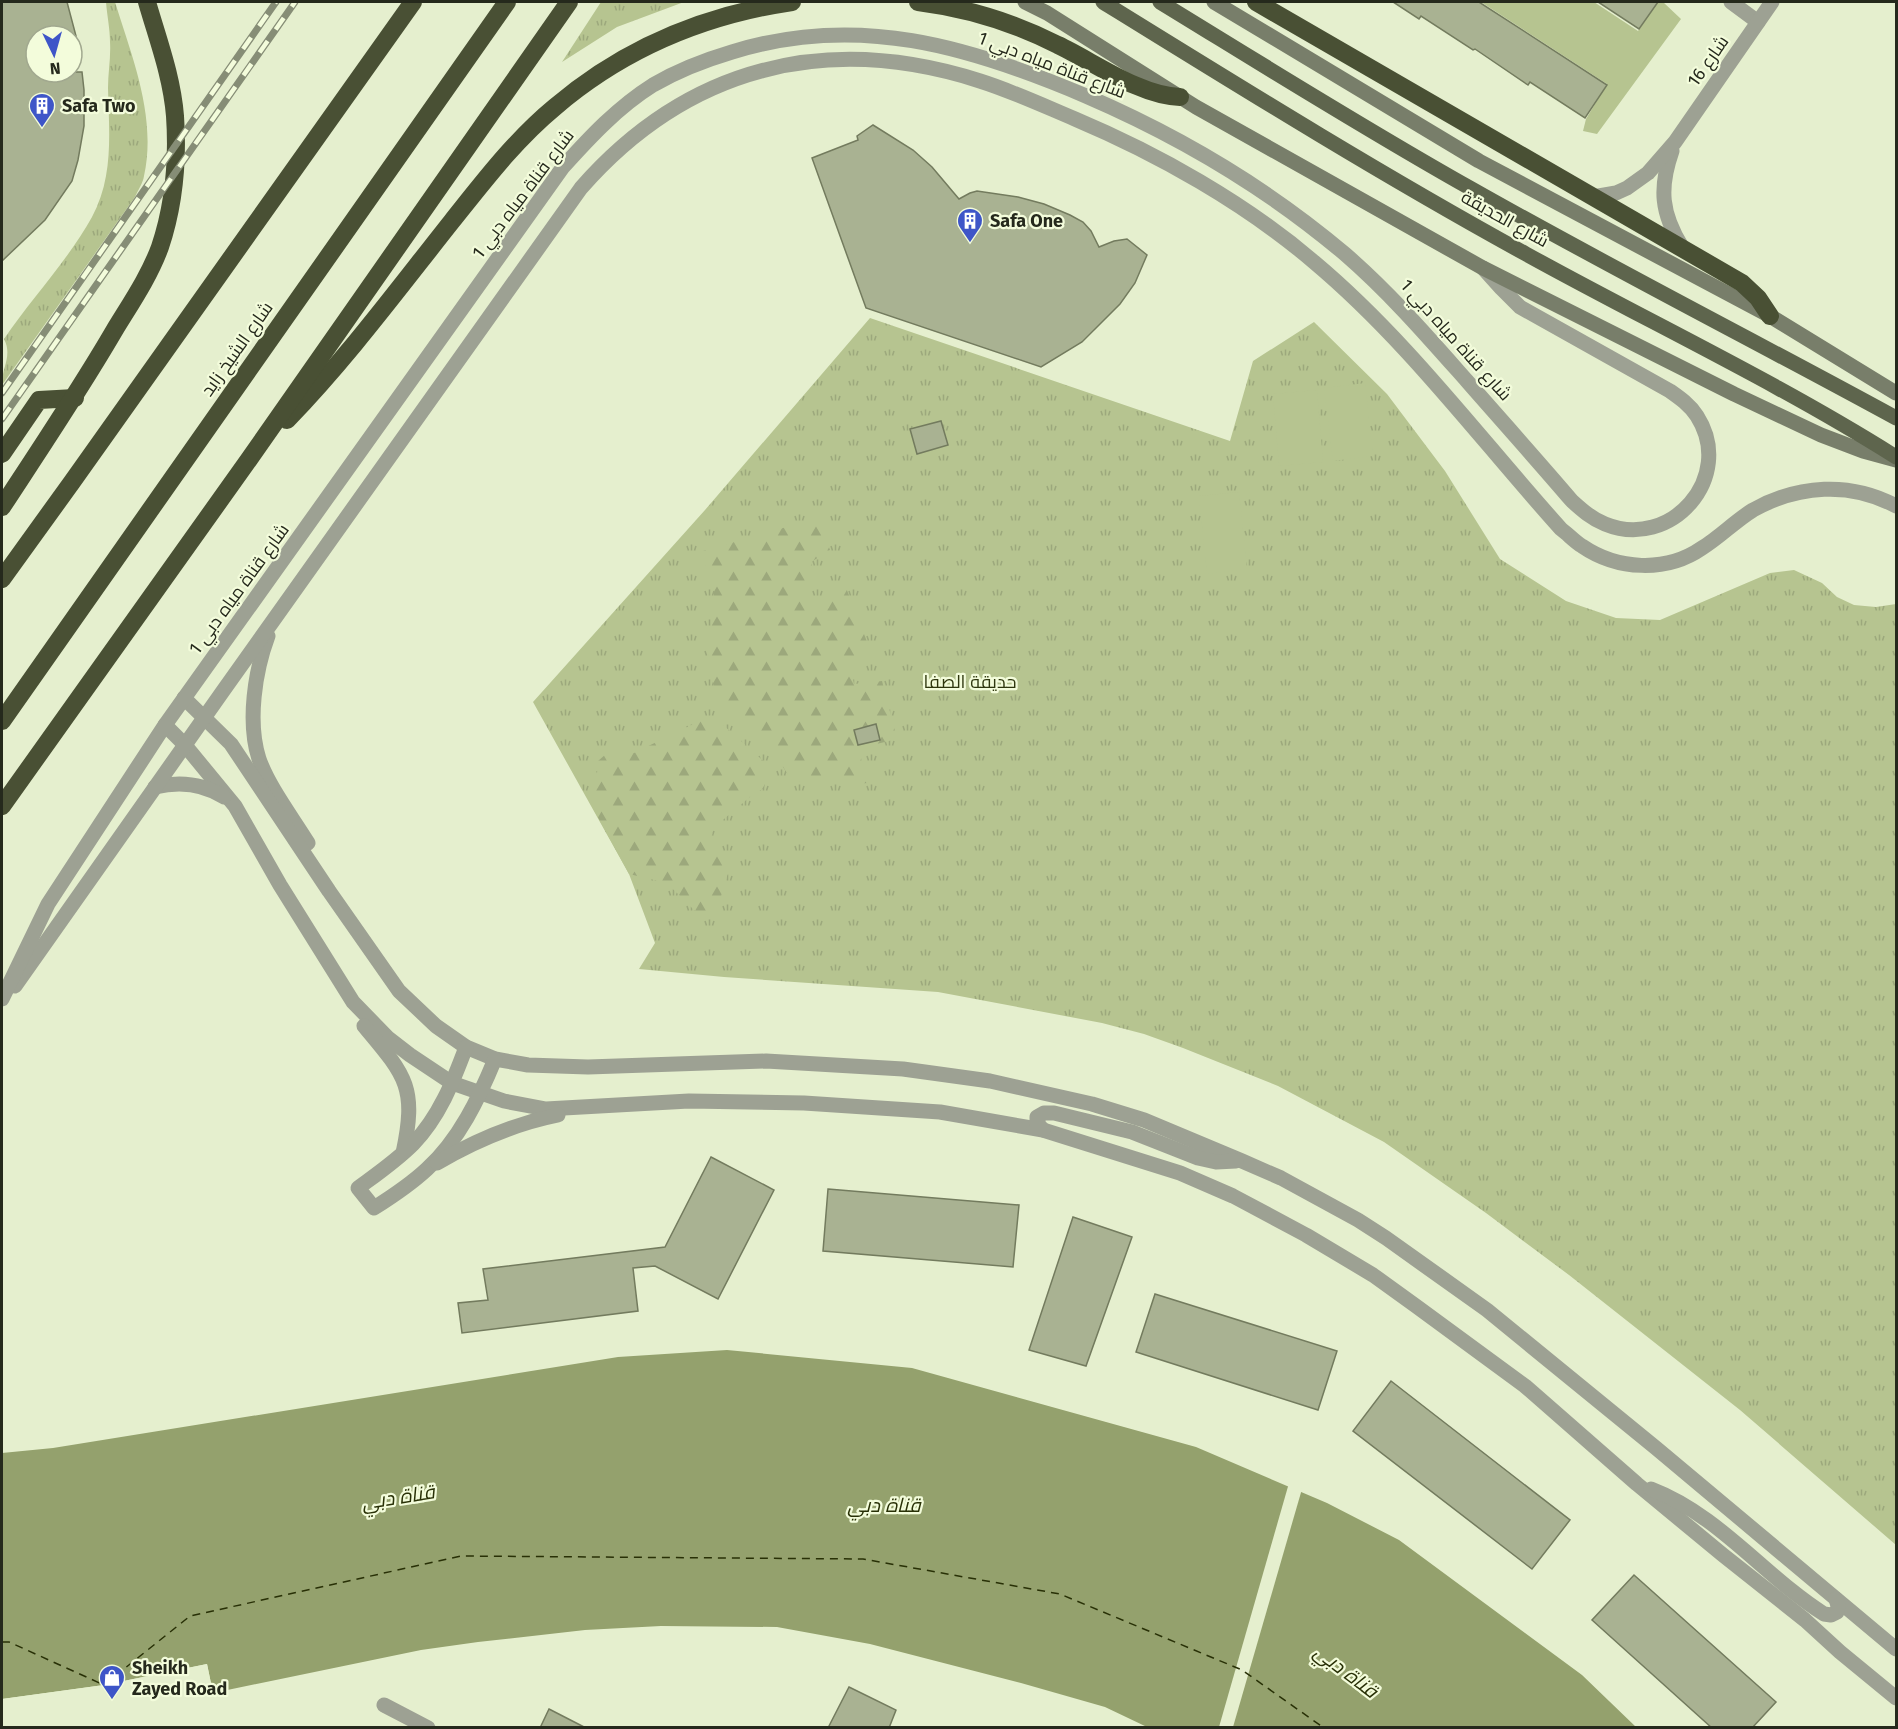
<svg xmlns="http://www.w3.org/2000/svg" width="1898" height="1729" viewBox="0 0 1898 1729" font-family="'Fira Sans',Cairo,sans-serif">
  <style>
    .grass { fill: url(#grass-tufts) }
    .forest { fill: url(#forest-firs) }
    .garden { fill: #b6c490 }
    .water { fill: #94a16d }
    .pier { fill: #e5efce }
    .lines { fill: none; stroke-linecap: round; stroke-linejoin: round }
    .ferry { stroke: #283006; stroke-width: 1.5; stroke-dasharray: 8 6; stroke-linecap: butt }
    .building { fill: #a9b292; stroke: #737b5e; stroke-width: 1.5 }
    .minor { stroke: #9da193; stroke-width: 15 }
    .secondary { stroke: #787e6a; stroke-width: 15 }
    .primary { stroke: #5e654d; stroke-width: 15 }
    .motorway { stroke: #495034; stroke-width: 18 }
    .rail-casing { stroke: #868d76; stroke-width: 7 }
    .rail { stroke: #f3fcdb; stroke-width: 4.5; stroke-dasharray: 14; stroke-linecap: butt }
    .labels { text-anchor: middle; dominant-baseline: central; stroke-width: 4.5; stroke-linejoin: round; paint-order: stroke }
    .street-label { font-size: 18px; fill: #25291c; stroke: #f3fcdb }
    .poi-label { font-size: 18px; font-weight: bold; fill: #25291c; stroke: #f3fcdb; text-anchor: start }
    .park-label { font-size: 18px; fill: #2e360e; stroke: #f3fcdb }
    .water-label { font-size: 20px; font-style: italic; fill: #283006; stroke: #f3fcdb }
  </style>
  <defs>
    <pattern id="grass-tufts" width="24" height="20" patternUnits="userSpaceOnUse" patternTransform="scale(1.5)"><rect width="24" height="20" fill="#b6c490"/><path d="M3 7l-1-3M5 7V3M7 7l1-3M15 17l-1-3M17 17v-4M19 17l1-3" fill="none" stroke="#9ca87c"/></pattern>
    <pattern id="forest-firs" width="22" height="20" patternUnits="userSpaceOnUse" patternTransform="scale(1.5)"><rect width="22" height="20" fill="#b6c490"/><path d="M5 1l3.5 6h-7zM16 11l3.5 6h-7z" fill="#9ca87c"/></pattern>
  </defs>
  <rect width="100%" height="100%" fill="#e5efce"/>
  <g class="grass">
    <path d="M106,2H115C132,57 157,117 144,176C143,183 138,190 135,197L2,385C1,369 13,356 4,339C31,299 69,259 92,217C114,176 109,133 108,88C108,73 111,57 110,42C110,29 107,15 106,2Z"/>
    <path d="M601,2H684L617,27L562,62Z"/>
    <path d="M870,318L1230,441L1253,361L1314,322L1387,394L1445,471L1500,559L1566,601L1616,618L1660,620L1770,573L1794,570L1822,583L1837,597L1854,605L1876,607L1896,604V1545L1740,1410L1569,1275L1486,1213L1384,1142L1278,1086L1183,1048L1144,1034L1102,1023L938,992L724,977L639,969L655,943L629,874L533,702L705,510Z"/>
  </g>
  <g class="forest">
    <path d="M818,518L830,550L811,562L814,577L797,584L814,609L829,608L824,585L843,580L871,652L849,661L854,684L882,681L897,739L860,748L862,766L882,782L854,784L839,777L793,782L783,767L717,704L707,648L714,609V578L696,553Z"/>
    <path d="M712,715L768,765L764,788L751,796L711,830L728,873L717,910L697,913L667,883L629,874L594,810L598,761L614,747L634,753Z"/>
  </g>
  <g class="garden">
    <path d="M1481,2H1594L1638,31L1658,2H1663L1681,19L1597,134L1583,131L1586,119L1607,84Z"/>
    <path d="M1365,383L1373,456L1333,461L1324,388Z"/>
    <path d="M1317,390L1323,462L1279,466L1273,394Z"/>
    <path d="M1239,492L1247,569L1207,574L1199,496Z"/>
  </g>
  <path class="water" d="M727,1350L912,1368L1196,1447L1327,1503L1399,1540L1582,1675L1636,1727H1147L1105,1707L1021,1683L870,1644L777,1627L661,1626L585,1630L478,1642L421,1650L213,1693L207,1664L104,1685L2,1699V1453L53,1448L618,1357Z"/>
  <g class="pier">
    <path d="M1289,1483L1302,1489L1233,1727H1219Z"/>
    <path d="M207,1664L213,1693L210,1694L205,1668L105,1688L2,1702V1699L104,1685Z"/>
  </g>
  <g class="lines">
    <path class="ferry" d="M2,1642H9L104,1685L190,1616L461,1556L863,1559L1060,1594L1242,1670L1324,1728"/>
  </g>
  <g class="building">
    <path d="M2,2H67L76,36H36V72H82L84,90V126L78,160L72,181L45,220L2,261Z"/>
    <path d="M1393,2H1479L1607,85L1585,118L1530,82L1528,85L1475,49L1473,50L1421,16L1419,19Z"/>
    <path d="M1598,2H1658L1639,29Z"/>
    <path d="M873,125L913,150L932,167L959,199L970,193L977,191L1018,197L1044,204L1070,215L1083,222L1091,231L1099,247L1114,241L1127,239L1147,255L1135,283L1120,304L1082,342L1041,367L866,308L812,158L858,140L857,136Z"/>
    <path d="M941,421L948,445L917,454L910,429Z"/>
    <path d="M876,724L880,740L858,745L854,730Z"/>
    <path d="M711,1157L774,1190L718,1299L655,1266L633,1268L638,1311L462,1333L458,1303L488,1300L483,1269L665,1247Z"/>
    <path d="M828,1189L1019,1205L1013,1267L823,1251Z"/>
    <path d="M1073,1217L1132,1237L1086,1366L1029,1350Z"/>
    <path d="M1155,1294L1337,1351L1318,1410L1136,1352Z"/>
    <path d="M1391,1381L1570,1520L1532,1569L1353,1431Z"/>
    <path d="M1634,1575L1776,1702L1752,1728H1712L1592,1620Z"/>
    <path d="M849,1687L896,1710L889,1728H828Z"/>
    <path d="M549,1709L586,1728H540Z"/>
  </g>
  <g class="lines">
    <g class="minor">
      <path d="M1731,2L1758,22"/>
      <path d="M1672,151C1659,188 1661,213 1682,247"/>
      <path d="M1593,197L1616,193L1627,188L1648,173L1675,142L1772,2"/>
      <path d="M268,636C255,671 247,722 259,759C269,787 292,817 308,843"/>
      <path d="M184,698L231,744L329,891L399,991L436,1026L466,1047L495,1059L528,1065L588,1067L766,1061L903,1069L990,1081L1092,1104L1144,1120L1242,1161L1281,1178L1358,1220L1386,1238L1487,1310L1656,1448L1896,1649"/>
      <path d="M165,725L184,744L235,806L280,885L353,1002L388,1038L410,1055L452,1083L504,1101L546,1109L689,1101L804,1103L940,1112L1043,1130L1180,1173L1233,1196L1306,1235L1373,1275L1416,1306L1525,1386L1637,1484L1723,1555L1805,1620L1840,1652L1896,1698"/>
      <path d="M155,787C180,781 202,783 224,797"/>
      <path d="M15,986L223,691L581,188C688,66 827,32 980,81C1012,91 1044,106 1075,119C1158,154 1245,203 1314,262C1407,340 1480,439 1561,529C1568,534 1574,541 1582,546C1617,570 1666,573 1702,548C1720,537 1735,521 1753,510C1798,485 1850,481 1896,506"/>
      <path d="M2,999L48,904L165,725L563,167C590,137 618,107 653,85C677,71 705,60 732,52C857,13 969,46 1086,96C1179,136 1267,188 1345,254C1390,293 1428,337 1467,381C1502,421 1537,460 1572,501C1582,510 1592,519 1605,524C1671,551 1736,477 1697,416C1690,405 1680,398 1670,391L1520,307L1501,288L1483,268"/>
      <path d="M364,1026C406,1076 417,1087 403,1153"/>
      <path d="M466,1047C453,1082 439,1117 413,1144C396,1161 377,1174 358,1188L374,1208C393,1196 411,1184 427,1169C459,1140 479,1098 495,1059"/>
      <path d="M1043,1130L1037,1123V1117L1044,1113H1054L1132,1132L1198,1158L1216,1162L1236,1161"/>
      <path d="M437,1163C476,1140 514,1124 558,1115"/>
      <path d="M1651,1489C1719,1515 1764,1576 1824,1614L1831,1615L1837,1612L1838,1606L1836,1599"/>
      <path d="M384,1705L428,1728"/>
    </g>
    <g class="secondary">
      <path d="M1025,2L1047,13L1196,107L1483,268L1734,394L1821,435L1863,451L1896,460"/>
      <path d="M1214,2L1479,161L1770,316L1896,393"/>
    </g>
    <g class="primary">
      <path d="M1103,2C1242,88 1382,175 1526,254C1649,322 1777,382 1896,457"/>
      <path d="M1160,2C1263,65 1365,129 1470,188C1611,268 1755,341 1896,418"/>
    </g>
    <g class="motorway">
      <path d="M918,2C966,8 1015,23 1058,45C1094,62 1140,96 1180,97"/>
      <path d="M1256,2L1742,283L1758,298L1770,316"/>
      <path d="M287,420C347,358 398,289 452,221C484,181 515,140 555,107C623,49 705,15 792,2"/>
      <path d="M2,454L39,400L75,398"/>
      <path d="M2,507C40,449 79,391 114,331C131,303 149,277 160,247C174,205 178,160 175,116C172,77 158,40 147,2"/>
      <path d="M2,579L72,482L413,2"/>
      <path d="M2,721L507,2"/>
      <path d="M2,806L250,458L569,2"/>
    </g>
    <defs>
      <g id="rail">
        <path d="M2,393L276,2"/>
        <path d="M2,419L295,2"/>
      </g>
    </defs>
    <use href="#rail" class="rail-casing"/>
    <use href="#rail" class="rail"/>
  </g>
  <defs>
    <symbol id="building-pin" viewBox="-11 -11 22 30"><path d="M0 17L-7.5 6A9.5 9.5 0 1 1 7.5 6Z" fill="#3e55c8" stroke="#f3fcdb"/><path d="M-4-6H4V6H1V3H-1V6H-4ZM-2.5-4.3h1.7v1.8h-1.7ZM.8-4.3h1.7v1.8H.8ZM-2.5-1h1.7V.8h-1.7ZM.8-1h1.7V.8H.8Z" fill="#fff"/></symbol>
    <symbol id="shop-pin" viewBox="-11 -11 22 30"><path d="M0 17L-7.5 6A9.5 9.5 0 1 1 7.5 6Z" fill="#3e55c8" stroke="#f3fcdb"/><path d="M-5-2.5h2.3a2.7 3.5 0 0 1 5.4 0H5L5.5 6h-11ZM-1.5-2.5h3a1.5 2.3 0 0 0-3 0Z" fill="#fff"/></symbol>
  </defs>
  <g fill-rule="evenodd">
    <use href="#building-pin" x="27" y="91" width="30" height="40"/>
    <use href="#building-pin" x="955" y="206" width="30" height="40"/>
    <use href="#shop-pin" x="97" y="1663" width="30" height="40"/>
  </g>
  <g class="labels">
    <g class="street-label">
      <text transform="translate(1708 61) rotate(-55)">شارع 16</text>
      <text transform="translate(1052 65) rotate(21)">شارع قناة مياه دبي 1</text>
      <text transform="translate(523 194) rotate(-53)">شارع قناة مياه دبي 1</text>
      <text transform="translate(1505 219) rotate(29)">شارع الحديقة</text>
      <text transform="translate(1456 340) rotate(48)">شارع قناة مياه دبي 1</text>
      <text transform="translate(237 349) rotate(-55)">شارع الشيخ زايد</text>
      <text transform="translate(239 589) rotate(-54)">شارع قناة مياه دبي 1</text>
    </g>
    <g class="poi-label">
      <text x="62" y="106">Safa Two</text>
      <text x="990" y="221">Safa One</text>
      <text x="132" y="1668">Sheikh<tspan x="132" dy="21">Zayed Road</tspan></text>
    </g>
    <g class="park-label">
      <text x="970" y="682">حديقة الصفا</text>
    </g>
    <g class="water-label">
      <text transform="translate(398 1497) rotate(-9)">قناة دبي</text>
      <text x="884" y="1505">قناة دبي</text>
      <text transform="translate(1346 1671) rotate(37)">قناة دبي</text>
    </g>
  </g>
  <rect width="1898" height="1729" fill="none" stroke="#25291c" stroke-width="6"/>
  <g transform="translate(54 54) rotate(175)"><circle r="28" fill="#f3fcdb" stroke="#a1a88f" stroke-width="1.5"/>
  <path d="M0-4.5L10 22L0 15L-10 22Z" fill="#3e55c8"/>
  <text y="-9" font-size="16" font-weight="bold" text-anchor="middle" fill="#25291c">N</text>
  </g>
</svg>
